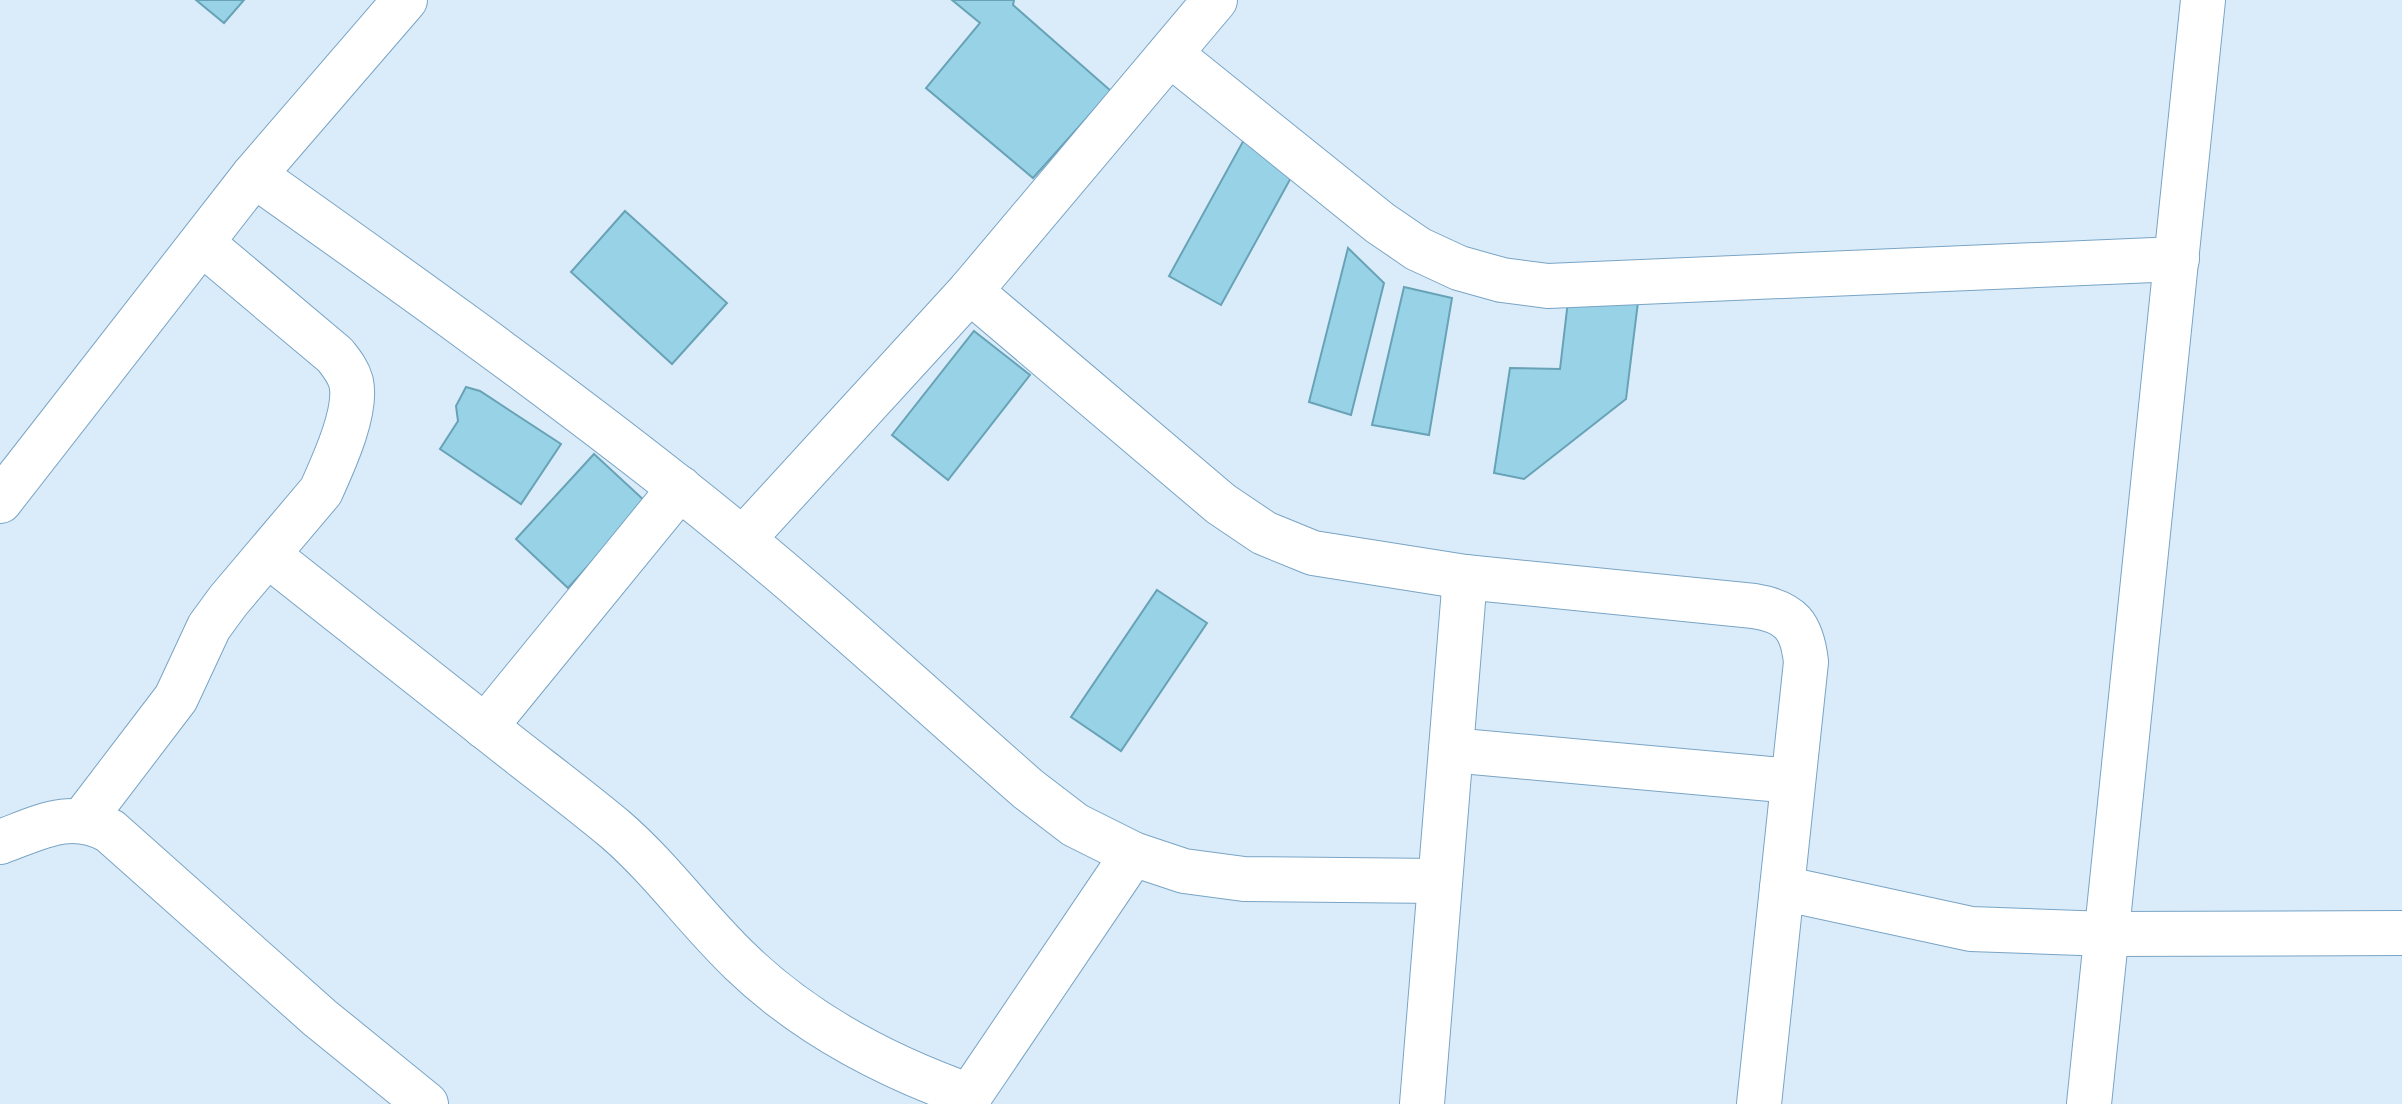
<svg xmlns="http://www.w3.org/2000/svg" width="2402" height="1104" viewBox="0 0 2402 1104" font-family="Bitter,serif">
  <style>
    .building { fill: #97d2e7; stroke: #68a2b6; stroke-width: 2 }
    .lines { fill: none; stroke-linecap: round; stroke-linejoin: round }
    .minor-casing { stroke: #79a4c5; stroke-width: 46 }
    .minor { stroke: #fff; stroke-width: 44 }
  </style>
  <rect width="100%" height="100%" fill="#daecfa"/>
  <g class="building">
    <path d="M196,0H244L224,23Z"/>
    <path d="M952,0H1014L1013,5L1111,91L1033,178L926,88L980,23Z"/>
    <path d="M1246,136L1298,165L1221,305L1169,276Z"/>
    <path d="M625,211L727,303L672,364L571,272Z"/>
    <path d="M1348,248L1384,283L1351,415L1309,402Z"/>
    <path d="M1404,287L1452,298L1429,435L1372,425Z"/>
    <path d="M1568,301L1638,302L1626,399L1524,479L1494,473L1510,368L1560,369Z"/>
    <path d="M974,331L1030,375L948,480L892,435Z"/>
    <path d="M466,387L480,391L561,444L521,504L440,449L458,421L456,406Z"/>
    <path d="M594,454L646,502L568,588L516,539Z"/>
    <path d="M1157,590L1207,623L1121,751L1071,717Z"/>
  </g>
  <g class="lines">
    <defs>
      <g id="minor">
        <path d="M1170,54L1380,223L1418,249L1459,268L1502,280L1548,286L2177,259"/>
        <path d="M254,175C398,277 541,379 679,488C800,583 913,688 1028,789L1075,825L1133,854L1184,871L1244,879L1440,881"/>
        <path d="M970,291L1221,504L1264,533L1313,553L1465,577L1754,606C1791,612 1802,626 1806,662L1759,1104"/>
        <path d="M0,501L254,175L405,0"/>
        <path d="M743,539L970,291L1215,0"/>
        <path d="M268,555C346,617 424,678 502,740C540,770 579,799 616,830C662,870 697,920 741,962C806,1025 885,1066 970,1096"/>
        <path d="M485,727L680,488"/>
        <path d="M1451,750L1793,781"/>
        <path d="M83,820L176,698L209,627L228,601L321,491C333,464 358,411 351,382C348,371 342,364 335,355L203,244"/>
        <path d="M0,842C39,828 70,809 110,831L320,1018L426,1104"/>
        <path d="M1782,888L1971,929L2107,934L2402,933"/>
        <path d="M964,1104L1133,854"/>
        <path d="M1422,1104L1465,577"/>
        <path d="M2089,1104L2203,0"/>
      </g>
    </defs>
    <use href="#minor" class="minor-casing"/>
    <use href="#minor" class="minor"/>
  </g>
</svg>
